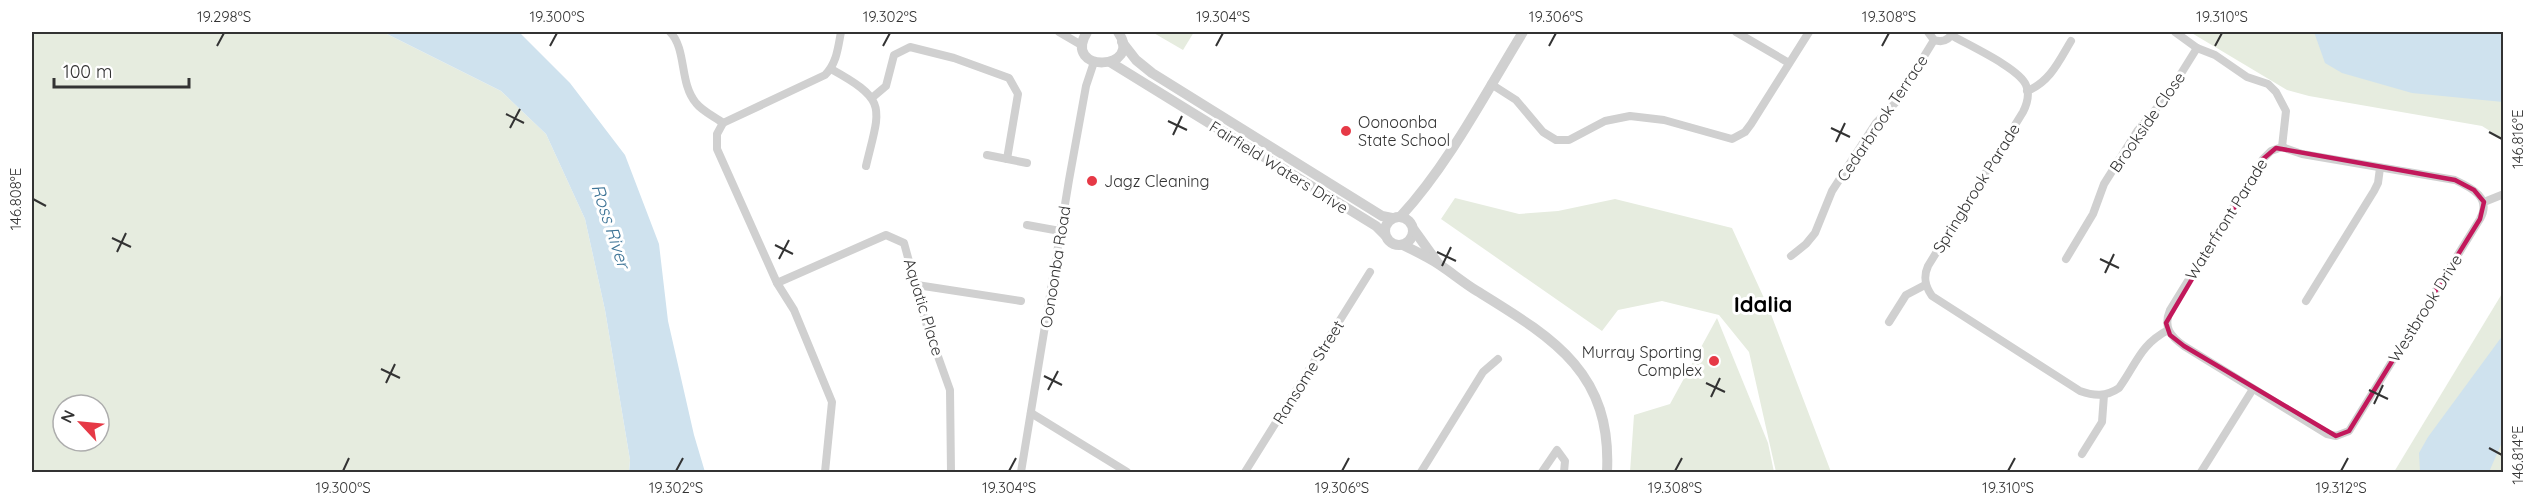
<svg xmlns="http://www.w3.org/2000/svg" width="2535" height="504" viewBox="0 0 2535 504" font-family="Quicksand,sans-serif">
  <style>
    .green { fill: #e6ecdf; fill-rule: evenodd }
    .water { fill: #cfe2ee }
    .lines { fill: none; stroke-linecap: round; stroke-linejoin: round }
    .minor { stroke: #d0d0d0; stroke-width: 8 }
    .tertiary { stroke: #d0d0d0; stroke-width: 10 }
    .marked { fill: none; stroke: #c2185b; stroke-width: 4.5; stroke-linejoin: round }
    .ticks { fill: none; stroke: #333; stroke-width: 2 }
    .poi-dot { fill: #e63946; stroke: #fff; stroke-width: 2 }
    .labels { text-anchor: middle; dominant-baseline: central; stroke-width: 6; stroke-linejoin: round; paint-order: stroke }
    .street-label { font-size: 16px; fill: #333; stroke: #fff }
    .poi-label { font-size: 16px; fill: #333; stroke: #fff; text-anchor: start }
    .water-label { font-size: 18px; font-style: italic; fill: #3f7597; stroke: #fff }
    .district-label { font-size: 22px; font-weight: bold; fill: #000; stroke: #fff }
    .neatline { fill: none; stroke: #333; stroke-width: 2 }
    .ticks-label { font-size: 15px; text-anchor: middle; fill: #333 }
  </style>
  <rect width="100%" height="100%" fill="#fff"/>
  <g class="green">
    <path d="M32,32H383L501,91L546,134L585,219L605,310L630,460L629,472H32ZM63,405H99V441H63Z"/>
    <path d="M1152,32H1194L1183,50Z"/>
    <path d="M2190,32H2503V139L2482,126L2309,96L2287,90Z"/>
    <path d="M1455,198L1519,214L1558,211L1615,199L1732,228L1769,309L1831,472H1776L1749,352L1719,315L1662,301L1618,310L1602,331L1441,219Z"/>
    <path d="M2503,292V472H2394Z"/>
    <path d="M1717,318L1768,443L1774,472H1630L1634,415L1670,404Z"/>
  </g>
  <g class="water">
    <path d="M383,32H519L570,83L625,155L659,244L668,321L694,435L705,472H629L630,460L605,310L585,219L546,134L501,91Z"/>
    <path d="M2314,32H2503V102L2412,93L2342,73L2325,63Z"/>
    <path d="M2503,335V440L2489,472H2420L2419,453L2428,437Z"/>
  </g>
  <g class="lines">
    <g class="minor">
      <path d="M670,32C687,49 679,83 696,103C702,111 715,117 723,123"/>
      <path d="M1059,32L1083,46"/>
      <path d="M1736,32L1789,63"/>
      <path d="M1928,32L1934,40C1943,43 1949,40 1953,32"/>
      <path d="M2175,32L2197,48L2215,55L2247,77L2268,84L2276,92L2286,111L2282,147L2271,151L2263,159L2170,310C2163,327 2170,336 2184,346L2327,434L2336,436L2349,431L2480,219C2492,198 2472,188 2455,180L2302,154L2282,147"/>
      <path d="M1951,35C1968,45 2019,68 2026,85C2030,94 2027,104 2023,112L1928,266C1923,277 1925,286 1932,296L2080,391C2094,396 2106,397 2119,388C2137,363 2140,345 2168,330"/>
      <path d="M831,69C889,101 880,107 866,166"/>
      <path d="M1491,84L1516,100L1543,132L1556,140H1569L1605,121L1630,116L1664,120L1732,139L1745,132L1751,124L1809,32"/>
      <path d="M2027,91C2050,82 2059,61 2071,41"/>
      <path d="M873,97L886,86L894,55L910,47L954,58L1009,78L1018,94L1007,159"/>
      <path d="M987,155L1027,163"/>
      <path d="M2484,202L2504,194"/>
      <path d="M1027,225L1060,231"/>
      <path d="M1791,256L1806,244L1815,233L1832,191L1876,123L1896,102L1934,40"/>
      <path d="M2066,259L2093,214L2104,184L2138,130L2167,96L2197,48"/>
      <path d="M777,283L886,235L904,243L925,320L950,390L951,472"/>
      <path d="M917,285L1021,301"/>
      <path d="M2306,301L2374,191L2378,183L2380,168"/>
      <path d="M1889,322L1906,295L1925,285"/>
      <path d="M1031,413L1127,472"/>
      <path d="M2082,454L2102,422L2104,395"/>
      <path d="M825,472L832,402L794,310L777,283L717,149V134L723,123L825,75C837,63 838,47 841,32"/>
      <path d="M1021,472L1069,180L1086,86L1094,62"/>
      <path d="M1245,472L1370,272"/>
      <path d="M1421,472L1483,372L1498,359"/>
      <path d="M1542,472L1557,450L1565,461L1564,472"/>
      <path d="M2201,472L2253,389"/>
    </g>
    <g class="tertiary">
      <path d="M1087,32C1061,74 1145,71 1118,32"/>
      <path d="M1122,42L1136,60L1152,73L1382,216L1392,218"/>
      <path d="M1110,62L1376,226L1385,235"/>
      <path d="M1401,216C1449,164 1486,92 1523,32"/>
      <circle cx="1399" cy="231" r="14"/>
      <path d="M1414,230L1437,262"/>
      <path d="M1403,245C1415,251 1428,257 1440,265C1452,273 1464,283 1477,291C1553,338 1612,372 1607,472"/>
    </g>
  </g>
  <path class="marked" d="M2276,148L2455,180L2474,190L2484,202L2480,219L2349,431L2336,436L2184,346L2170,335L2166,323L2263,159Z"/>
  <path class="ticks" d="M217,46L224,33M550,46L557,33M883,46L890,33M1216,46L1223,33M1549,46L1556,33M1882,46L1889,33M2215,46L2222,33M506,114L524,123M1168,121L1187,130M510,128L520,109M1831,128L1850,137M2489,132L2502,139M1173,135L1182,116M1836,142L1845,123M33,199L46,206M112,238L131,247M775,245L793,254M117,252L126,233M1437,252L1456,261M779,259L789,240M2100,259L2119,268M1442,266L1451,247M2105,273L2114,254M381,369L400,378M1044,376L1062,385M386,383L395,364M1706,383L1725,392M1048,390L1058,371M2369,390L2388,399M1711,397L1720,378M2374,404L2383,385M2489,448L2502,455M343,471L349,458M676,471L683,458M1009,471L1016,458M1342,471L1349,458M1675,471L1682,458M2008,471L2015,458M2341,471L2348,458"/>
  <g class="poi-dot">
    <circle cx="1346" cy="131" r="6"/>
    <circle cx="1092" cy="181" r="6"/>
    <circle cx="1714" cy="361" r="6"/>
  </g>
  <g class="labels">
    <g class="street-label">
      <text transform="translate(1882 118) rotate(-56)">Cedarbrook Terrace</text>
      <text transform="translate(2147 122) rotate(-55)">Brookside Close</text>
      <text transform="translate(1279 167) rotate(32)">Fairfield Waters Drive</text>
      <text transform="translate(1976 188) rotate(-58)">Springbrook Parade</text>
      <text transform="translate(2226 219) rotate(-58)">Waterfront Parade</text>
      <text transform="translate(1055 267) rotate(-81)">Oonoonba Road</text>
      <text transform="translate(924 307) rotate(73)">Aquatic Place</text>
      <text transform="translate(2425 308) rotate(-58)">Westbrook Drive</text>
      <text transform="translate(1308 372) rotate(-58)">Ransome Street</text>
    </g>
    <g class="poi-label">
      <text x="1358" y="122">Oonoonba<tspan x="1358" dy="18">State School</tspan></text>
      <text x="1104" y="181">Jagz Cleaning</text>
      <text x="1702" y="352" text-anchor="end">Murray Sporting<tspan x="1702" dy="18">Complex</tspan></text>
    </g>
    <g class="water-label">
      <text transform="translate(611 226) rotate(72)">Ross River</text>
    </g>
    <g class="district-label">
      <text x="1763" y="304">Idalia</text>
    </g>
  </g>
  <rect width="2535" height="504" fill="none" stroke="#ffffff" stroke-width="66"/>
  <g transform="translate(81 423) rotate(296)"><circle r="28" fill="#ffffff" stroke="#adadad" stroke-width="1.5"/>
  <path d="M0-4.5L10 22L0 15L-10 22Z" fill="#e63946"/>
  <text y="-9" font-size="16" font-weight="bold" text-anchor="middle" fill="#333333">N</text>
  </g>
  <path d="M54 78v9h135v-9" fill="none" stroke="#333333" stroke-width="3"/>
  <text x="63" y="78" font-size="18" fill="#333333" stroke="#ffffff" stroke-width="4.5" paint-order="stroke">100 m</text>
  <rect x="33" y="33" width="2469" height="438" class="neatline"/>
  <g class="ticks-label">
    <text x="224" y="22">19.298°S</text>
    <text x="557" y="22">19.300°S</text>
    <text x="890" y="22">19.302°S</text>
    <text x="1223" y="22">19.304°S</text>
    <text x="1556" y="22">19.306°S</text>
    <text x="1889" y="22">19.308°S</text>
    <text x="2222" y="22">19.310°S</text>
    <text transform="translate(2518 139) rotate(-90)" y="5">146.816°E</text>
    <text transform="translate(16 199) rotate(-90)" y="5">146.808°E</text>
    <text transform="translate(2518 455) rotate(-90)" y="5">146.814°E</text>
    <text x="343" y="493">19.300°S</text>
    <text x="676" y="493">19.302°S</text>
    <text x="1009" y="493">19.304°S</text>
    <text x="1342" y="493">19.306°S</text>
    <text x="1675" y="493">19.308°S</text>
    <text x="2008" y="493">19.310°S</text>
    <text x="2341" y="493">19.312°S</text>
  </g>
</svg>
